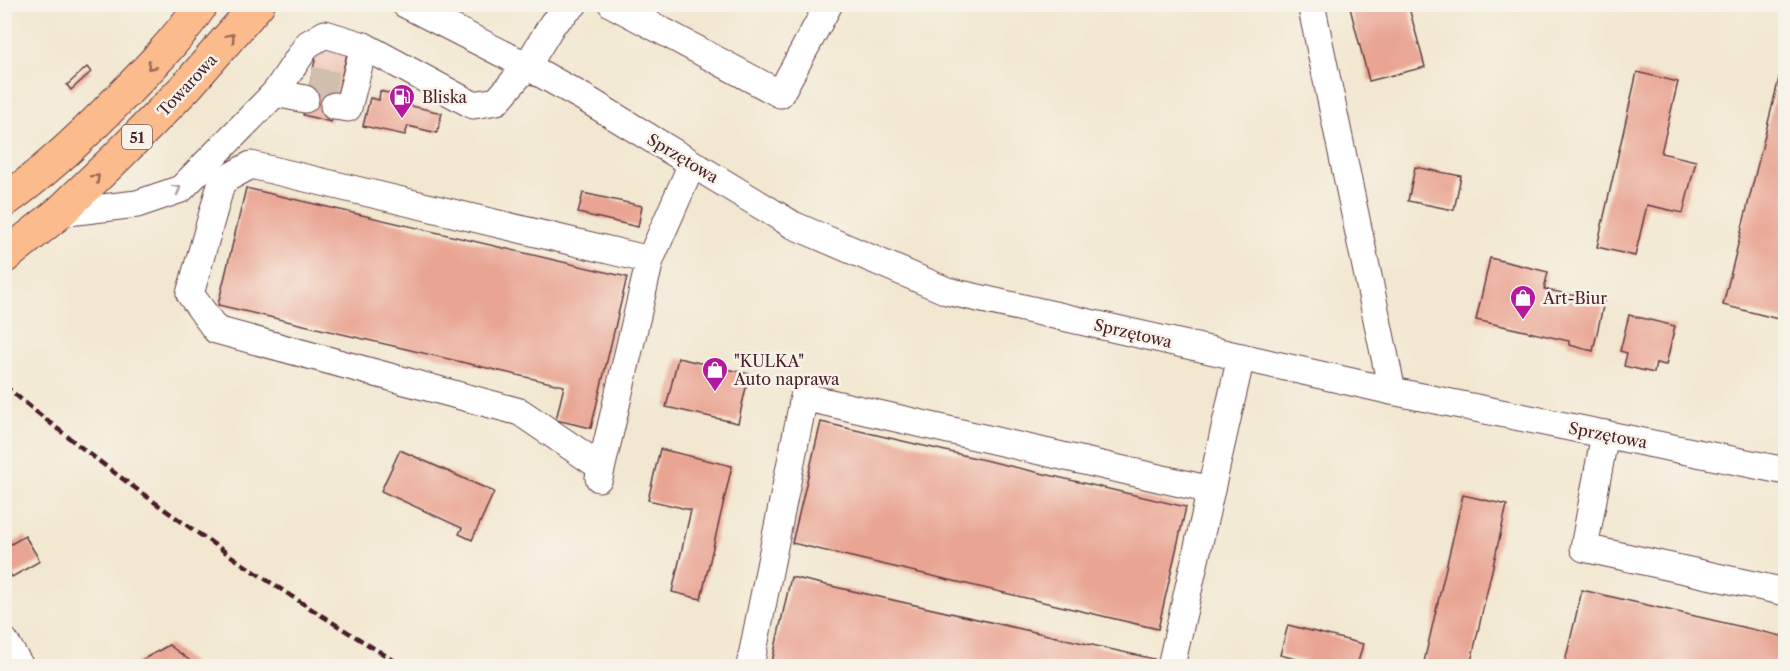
<svg xmlns="http://www.w3.org/2000/svg" width="1790" height="671" viewBox="0 0 1790 671" font-family="'Libre Caslon Text',serif">
  <style>
    .building { fill: #e9a493 }
    .lines { fill: none; stroke-linecap: round; stroke-linejoin: round }
    .minor-tunnel { stroke: #d0bfaf; stroke-width: 27; stroke-dasharray: 27 14; stroke-linecap: butt }
    .minor-casing { stroke: #633d44; stroke-width: 29 }
    .major-casing { stroke: #633d44; stroke-width: 35 }
    .minor { stroke: #fff; stroke-width: 27 }
    .major { stroke: #fbbb8c; stroke-width: 33 }
    .rail { stroke: #4a1f2b; stroke-width: 4.5; stroke-dasharray: 9 4.5; stroke-linecap: butt }
    .oneway { stroke: #9a6557 }
    .oneway2 { stroke: #ae9aa0 }
    .labels { text-anchor: middle; dominant-baseline: central; stroke-width: 5; stroke-linejoin: round; paint-order: stroke }
    .shield { fill: #f7f3e8; stroke: #7e5f64; stroke-width: 1.5 }
    .shield-label { font-size: 15px; font-weight: bold; fill: #4a1f2b }
    .street-label { font-size: 16px; fill: #4a1f2b; stroke: #f7f3e8 }
    .poi-label { font-size: 16px; fill: #4a1f2b; stroke: #f7f3e8; text-anchor: start }
  </style>
  <rect width="100%" height="100%" fill="#f7f3e8"/>
  <filter id="ink" filterUnits="userSpaceOnUse"><feTurbulence type="fractalNoise" baseFrequency=".0167" numOctaves="2"/><feDisplacementMap in="SourceGraphic" scale="12" xChannelSelector="R" yChannelSelector="G"/><feConvolveMatrix kernelMatrix="1 2 1 2 8 2 1 2 1" color-interpolation-filters="sRGB"/></filter>
  <filter id="wash" filterUnits="userSpaceOnUse"><feTurbulence type="fractalNoise" baseFrequency=".008" numOctaves="4" result="noise"/><feDisplacementMap in="SourceGraphic" scale="24" xChannelSelector="R" yChannelSelector="G"/><feGaussianBlur stdDeviation="1.35" result="paint"/><feColorMatrix in="noise" values="0 0 0 0 0 0 0 0 0 0 0 0 0 0 0 0 0 1.4 0 .05"/><feComposite in="paint" operator="in"/></filter>
  <g filter="url(#wash)">
    <rect width="100%" height="100%" fill="#f2e7d0"/>
    <g id="blocks">
      <g class="building">
        <path d="M1349,4H1408L1425,67L1369,81Z"/>
        <path d="M320,38L349,45L331,122L303,115Z"/>
        <path d="M1785,54H1786V321L1723,305Z"/>
        <path d="M87,67L91,72L71,90L67,85Z"/>
        <path d="M1637,72L1678,82L1661,153L1696,161L1683,213L1647,205L1635,256L1597,247Z"/>
        <path d="M380,91L396,95L394,102L442,113L437,133L408,126L405,135L363,126L370,98L379,100Z"/>
        <path d="M1415,167L1461,176L1454,210L1408,201Z"/>
        <path d="M246,188L627,277L591,428L556,420L564,386L218,305Z"/>
        <path d="M583,193L642,206L638,227L578,213Z"/>
        <path d="M1490,258L1548,272L1544,289L1604,302L1593,351L1569,345V341L1476,320Z"/>
        <path d="M1629,315L1675,326L1666,365L1656,363L1654,373L1624,366L1627,353L1620,351Z"/>
        <path d="M678,358L749,374L738,423L666,407Z"/>
        <path d="M821,422L1186,507L1158,629L792,543Z"/>
        <path d="M660,449L732,466L701,599L672,592L691,510L648,500Z"/>
        <path d="M400,450L494,492L472,540L459,534L462,528L381,491Z"/>
        <path d="M1463,495L1507,505L1470,666H1423Z"/>
        <path d="M25,536L40,561L12,577L4,563V548Z"/>
        <path d="M791,577L1154,659L1152,666H771Z"/>
        <path d="M1582,590L1786,637V666H1564Z"/>
        <path d="M1288,625L1363,644L1357,666H1323L1280,655Z"/>
        <path d="M169,645L197,666H131Z"/>
      </g>
    </g>
  </g>
  <g filter="url(#ink)">
    <use href="#blocks" fill-opacity="0" stroke="#633d44" stroke-width="1.5"/>
    <g class="lines">
      <path class="minor-tunnel" d="M310,80L339,86"/>
      <defs>
        <g id="minor">
          <path d="M405,4L527,66L586,99L793,225L947,291L1392,391L1786,471"/>
          <path d="M612,4L780,94L829,4"/>
          <path d="M1311,4L1392,391"/>
          <path d="M275,93L305,99"/>
          <path d="M334,106L348,108L364,46"/>
          <path d="M59,213L137,204L181,189L275,93L308,44L325,34L364,46L473,105L497,101L527,66L553,23L574,4"/>
          <path d="M1605,434L1584,548L1786,592"/>
          <path d="M601,467L520,412L216,330L190,294L222,181L251,165L650,260"/>
          <path d="M599,478L650,260L692,164"/>
          <path d="M4,640L20,666"/>
          <path d="M750,666L804,397L1211,490"/>
          <path d="M1171,666L1241,357"/>
        </g>
        <g id="major">
          <path d="M4,201C44,173 80,139 114,104C145,73 176,41 202,4"/>
          <path d="M4,257L59,213L118,156L187,86L258,4"/>
        </g>
      </defs>
      <use href="#minor" class="minor-casing"/>
      <use href="#major" class="major-casing"/>
      <use href="#minor" class="minor"/>
      <use href="#major" class="major"/>
      <path class="rail" d="M4,385C129,490 264,582 403,666"/>
    </g>
    <defs><path id="oneway-chevron" d="M-2-3.5L2.5 0L-2 3.5" fill="none" stroke-width="1.6" stroke-linecap="round" stroke-linejoin="round" transform="scale(1.5)"/></defs>
    <g class="oneway">
      <use href="#oneway-chevron" transform="translate(231 37) rotate(-49)"/>
      <use href="#oneway-chevron" transform="translate(151 66) rotate(132)"/>
      <use href="#oneway-chevron" transform="translate(96 178) rotate(-44)"/>
    </g>
    <use class="oneway2" href="#oneway-chevron" transform="translate(177 189) rotate(-29)"/>
  </g>
  <defs>
    <symbol id="fuel-pin" viewBox="-11 -11 22 30"><path d="M0 17L-7.5 6A9.5 9.5 0 1 1 7.5 6Z" fill="#b5179e" stroke="#f7f3e8"/><path d="M-5.5-6h7V0h2V4h1.3V-2.5L3-4.5l.8-.8L6-3V5H2.5V1h-1V6h-7ZM-4.2-4.7v3.2H.2V-4.7Z" fill="#fff"/></symbol>
    <symbol id="shop-pin" viewBox="-11 -11 22 30"><path d="M0 17L-7.5 6A9.5 9.5 0 1 1 7.5 6Z" fill="#b5179e" stroke="#f7f3e8"/><path d="M-5-2.5h2.3a2.7 3.5 0 0 1 5.4 0H5L5.5 6h-11ZM-1.5-2.5h3a1.5 2.3 0 0 0-3 0Z" fill="#fff"/></symbol>
  </defs>
  <g fill-rule="evenodd">
    <use href="#fuel-pin" x="387" y="82" width="30" height="40"/>
    <use href="#shop-pin" x="1508" y="283" width="30" height="40"/>
    <use href="#shop-pin" x="700" y="355" width="30" height="40"/>
  </g>
  <g class="labels">
    <rect class="shield" x="122" y="125" width="30" height="24" rx="4.5"/>
    <g class="shield-label">
      <text x="137" y="137">51</text>
    </g>
    <g class="street-label">
      <text transform="translate(187 85) rotate(-47)">Towarowa</text>
      <text transform="translate(683 158) rotate(31)">Sprzętowa</text>
      <text transform="translate(1133 333) rotate(13)">Sprzętowa</text>
      <text transform="translate(1608 435) rotate(11)">Sprzętowa</text>
    </g>
    <g class="poi-label">
      <text x="422" y="97">Bliska</text>
      <text x="1543" y="298">Art-Biur</text>
      <text x="734" y="361">"KULKA"<tspan x="734" dy="18">Auto naprawa</tspan></text>
    </g>
  </g>
  <rect width="1790" height="671" fill="none" stroke="#f7f3e8" stroke-width="24"/>
</svg>
